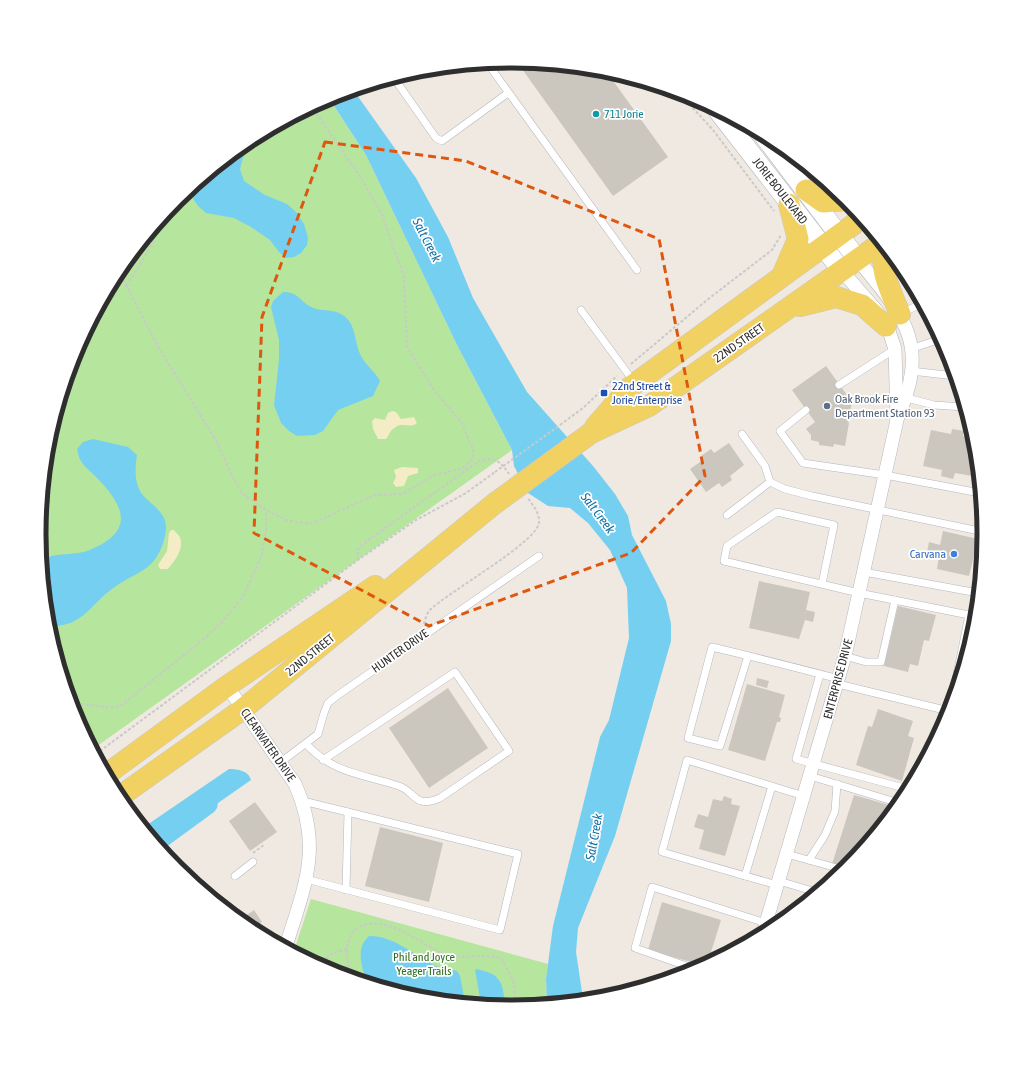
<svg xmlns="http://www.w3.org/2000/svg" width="1023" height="1068" viewBox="0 0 1023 1068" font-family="'Asap Condensed',sans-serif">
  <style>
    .green { fill: #b6e59e }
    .sand { fill: #f3ecc5 }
    .water { fill: #75cff0 }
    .building { fill: #cbc7bf }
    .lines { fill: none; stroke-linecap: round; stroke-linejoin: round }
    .lane-casing { stroke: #b4b7c1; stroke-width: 8 }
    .street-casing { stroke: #b4b7c1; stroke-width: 14 }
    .secondary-casing { stroke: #b4b7c1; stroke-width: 20 }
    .primary-casing { stroke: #c9c9c9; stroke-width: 22 }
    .path { stroke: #c9c9c9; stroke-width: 2; stroke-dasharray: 3 2; stroke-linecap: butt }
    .lane { stroke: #fff; stroke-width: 7 }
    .street { stroke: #fff; stroke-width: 13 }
    .secondary { stroke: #fff; stroke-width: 19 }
    .primary { stroke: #f2d163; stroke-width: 21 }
    .primary-bridge-casing { stroke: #c9c9c9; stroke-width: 22; stroke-linecap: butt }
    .path-bridge { stroke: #c9c9c9; stroke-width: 2; stroke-dasharray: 3 2; stroke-linecap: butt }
    .primary-bridge { stroke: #f2d163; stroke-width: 21 }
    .marked { fill: none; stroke: #df570e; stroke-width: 3; stroke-dasharray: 8 5; stroke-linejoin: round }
    .culture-dot { fill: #0f9aa8; stroke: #fff; stroke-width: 1.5 }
    .transit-dot { fill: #1a4fb4; stroke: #fff; stroke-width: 1.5 }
    .service-dot { fill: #5c6f8a; stroke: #fff; stroke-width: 1.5 }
    .shop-dot { fill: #3f7fe0; stroke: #fff; stroke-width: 1.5 }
    .labels { text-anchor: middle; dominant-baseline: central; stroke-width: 3.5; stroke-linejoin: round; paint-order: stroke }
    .culture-label { font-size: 12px; fill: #0d838f; stroke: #fff; text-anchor: start }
    .street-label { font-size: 12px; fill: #2e2e2e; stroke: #fff }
    .transit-label { font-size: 12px; fill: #164399; stroke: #fff; text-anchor: start }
    .service-label { font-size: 12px; fill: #4e5e75; stroke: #fff; text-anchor: start }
    .shop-label { font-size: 12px; fill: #366cbe; stroke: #fff; text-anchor: end }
    .park-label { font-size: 12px; fill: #2c6e1b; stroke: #fff }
    .water-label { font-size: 13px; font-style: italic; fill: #0d6fa3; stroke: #fff }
    .rim { fill: none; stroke: #2e2e2e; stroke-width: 5 }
  </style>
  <rect width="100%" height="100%" fill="#efe9e1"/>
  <g class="green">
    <path d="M329,98L366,155L456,343L512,450L93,749L75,715L48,626L39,534L48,442L75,353L119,271L178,200L249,141Z"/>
    <path d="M311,899L548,964L546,979L547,1003L511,1006L419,997L330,970L294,951Z"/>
  </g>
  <g class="sand">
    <path d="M392,411L396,412L401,419L414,417L417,423C411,429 402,422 396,427C390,430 390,434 386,439H378L373,429L372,421L375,418L385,420L388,413Z"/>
    <path d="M402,467L418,468V473L408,476L404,486L396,487L393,483L396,477L394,470Z"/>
    <path d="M171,530H174L180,537C184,549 176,559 168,569H160L158,565L167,551L169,533Z"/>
  </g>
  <g class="water">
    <path d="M354,91L416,178L448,237L473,298L527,392L593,466L615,494L628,516L632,535L666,601L671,624V641L615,836L578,928L576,952L583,999L547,1003L546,979L553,926L600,737L609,720L629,638L627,588L610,550L588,523L570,508L548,506L528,493L514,466L512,450L456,343L366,155L329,98Z"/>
    <path d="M247,143L240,169L244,181L265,195L287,204L296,212L304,224L308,238L307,245L301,253L294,257L286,258L279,252L270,240L251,227L234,218L206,213L198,206L188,191Z"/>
    <path d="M283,292C297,292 300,300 309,306C319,312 330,309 339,313C356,320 354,340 360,354C364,364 375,371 380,381L373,396L338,410L323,431L315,435L297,436L289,431L281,423L274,405L279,360V340L271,307L273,301Z"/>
    <path d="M93,439L128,447L137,455C135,468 134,483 142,494C150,504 166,512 166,527C166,538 160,555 152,563C142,573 127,578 116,586C90,603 84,628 48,626L42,560C57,551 75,557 92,549C134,531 125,507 98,479C93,473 85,468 81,461C79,458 78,453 77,449L83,442Z"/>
    <path d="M229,769C238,769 249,771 251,780L218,803L217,808L214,812L162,850L144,827Z"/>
    <path d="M369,936C395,936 413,955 436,966C442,969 450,969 457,971L460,976L465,1002L419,997L366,981C362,965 355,949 369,936Z"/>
    <path d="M475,969C500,973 503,981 505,1006L481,1004Z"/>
  </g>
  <g class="building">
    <path d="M517,62L606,71L668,157L613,196Z"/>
    <path d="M826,366L852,402L850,412L847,414L846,419L849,423L845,446L834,444L833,447L819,445V442L811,440V435L806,429L815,422L792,390Z"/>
    <path d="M952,429L964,431L963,436L974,439L978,477L955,473L953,479L941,476L942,470L923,466L931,430L951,434Z"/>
    <path d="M729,443L744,465L730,476L732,480L722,487L719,483L706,492L690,469L703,460L701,456L711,449L714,453Z"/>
    <path d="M943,531L978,539L969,576L937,569L939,556L927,552L929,542L940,545Z"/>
    <path d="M759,581L810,592L806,610L815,612L813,622L805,620L799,639L749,628Z"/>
    <path d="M898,606L936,615L929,641L924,640L918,666L910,664L908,672L884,666Z"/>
    <path d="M757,678L769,681L767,688L756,685Z"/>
    <path d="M747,684L785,695L779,717L781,718L780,722H777L765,761L728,750Z"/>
    <path d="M448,688L488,748L429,788L389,728Z"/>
    <path d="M878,709L913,721L908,736L914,738L902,781L856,765L868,726L872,727Z"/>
    <path d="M854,795L896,807L846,868L832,864Z"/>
    <path d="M724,796L732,799L731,804L740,806L725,856L699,849L704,830L694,827L698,814L708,817L713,799L722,801Z"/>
    <path d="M255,802L277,832L250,851L229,821Z"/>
    <path d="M380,827L443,843L429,902L365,886Z"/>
    <path d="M662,902L721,920L708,962L702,965L648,950Z"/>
    <path d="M254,910L262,922L260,923L262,925L259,932L240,920Z"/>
  </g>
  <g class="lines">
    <defs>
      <g id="lane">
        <path d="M488,64L637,270"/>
        <path d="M394,78L436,138L442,141L508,93"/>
        <path d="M921,304L929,317"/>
        <path d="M581,310L634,382"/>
        <path d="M902,313L921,304L916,293"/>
        <path d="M913,348L941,339"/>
        <path d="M911,371L955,376"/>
        <path d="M839,385L895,349"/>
        <path d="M907,398L934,405L964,407"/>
        <path d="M806,410L780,431L803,463L885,475L980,493"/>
        <path d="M742,434L765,466L770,482"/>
        <path d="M727,515L770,482L785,489L812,496L984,532"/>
        <path d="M864,572L978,593"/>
        <path d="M822,584L834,525L777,512L727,546L724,561L859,593L969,615L955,684"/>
        <path d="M748,656L720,746L688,738L712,647C754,657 797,668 839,679"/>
        <path d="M845,656L866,662H881L895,600"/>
        <path d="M820,674L796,759L908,789"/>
        <path d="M838,684L949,711"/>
        <path d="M306,744C334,774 363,774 399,786C416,792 414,809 440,798L509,751L455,672L323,760"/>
        <path d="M281,762L318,734L324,713L328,703L338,695L539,556"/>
        <path d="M810,776L899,803"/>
        <path d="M303,801L518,854L500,930L306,879"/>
        <path d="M787,854L844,870"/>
        <path d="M809,860L825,835L835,811L837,784"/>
        <path d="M235,876L253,862"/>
        <path d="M745,876L772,786"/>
        <path d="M779,881L816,892"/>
        <path d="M777,885L662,852L687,760L804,796"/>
        <path d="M346,890L348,812"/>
        <path d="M695,969L635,948L652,887L766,923"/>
      </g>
      <g id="street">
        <path d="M858,260C904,316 931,344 897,419"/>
        <path d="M227,686L295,784C323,847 305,885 286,946"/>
        <path d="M763,933L845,656L897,420L895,349L889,331L877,311L842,271"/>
      </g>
      <g id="secondary">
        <path d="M718,111L842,271"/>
        <path d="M764,136L858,260"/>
      </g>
      <g id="primary">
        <path d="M806,190L823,202L846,200"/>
        <path d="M886,249C876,264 894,299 900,314"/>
        <path d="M782,276L798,239L789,204"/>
        <path d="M800,306L836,297L862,305L886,326"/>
        <path d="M595,427L629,388L861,219"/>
        <path d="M591,433L649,406L881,243"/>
        <path d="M107,774L227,686L375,586"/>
        <path d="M119,797L243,709L494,504"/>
      </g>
    </defs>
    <use href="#lane" class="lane-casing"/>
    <use href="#street" class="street-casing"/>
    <use href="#secondary" class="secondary-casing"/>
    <use href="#primary" class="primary-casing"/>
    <g class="path">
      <path d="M685,95L691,106L713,130L774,211"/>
      <path d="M119,271L157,345L217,442L234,480L243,494L266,510L286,520L308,524L318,521L375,495L402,494L435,475L463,468L473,459V449L461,422L434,390L407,347L404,277L382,215L363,181L312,107"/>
      <path d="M127,286L154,241V229"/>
      <path d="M631,364L707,300L772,250L781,235"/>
      <path d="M560,425L583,408L617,376"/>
      <path d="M358,560L357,550L367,541L479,461C495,456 501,462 509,474"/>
      <path d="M424,624C425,619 427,613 430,610C448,592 536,543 539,523C540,513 533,506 528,498"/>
      <path d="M71,703L113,708L122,705L206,637L222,622L237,604L243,596L262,555L266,530V511"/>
      <path d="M96,754L358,560L416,520L466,493L495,472"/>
      <path d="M253,853L265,844"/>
      <path d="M318,964L333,953L347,949"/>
      <path d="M351,977C347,963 343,941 355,930C382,908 422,947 448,955C466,960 485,952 502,959L513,980L517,1006"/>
    </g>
    <use href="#lane" class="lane"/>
    <use href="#street" class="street"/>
    <use href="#secondary" class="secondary"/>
    <use href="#primary" class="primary"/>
    <defs>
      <path id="primary-bridge" d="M494,504L591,433"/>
    </defs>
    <use href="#primary-bridge" class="primary-bridge-casing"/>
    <path class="path-bridge" d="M495,472L560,425"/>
    <use href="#primary-bridge" class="primary-bridge"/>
  </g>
  <path class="marked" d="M325,142L466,161L659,239L705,476L631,553L429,626L254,533L262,317Z"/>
  <circle class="culture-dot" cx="596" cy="114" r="4"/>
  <rect class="transit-dot" x="600" y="389" width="8" height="8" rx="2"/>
  <circle class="service-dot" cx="827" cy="406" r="4"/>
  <circle class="shop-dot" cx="954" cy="554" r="4"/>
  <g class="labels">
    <g class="culture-label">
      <text x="604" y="114">711 Jorie</text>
    </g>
    <g class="street-label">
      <text transform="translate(780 191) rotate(52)">JORIE BOULEVARD</text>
      <text transform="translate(739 343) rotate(-35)">22ND STREET</text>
      <text transform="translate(400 651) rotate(-35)">HUNTER DRIVE</text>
      <text transform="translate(310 655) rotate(-39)">22ND STREET</text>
      <text transform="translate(838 679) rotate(-75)">ENTERPRISE DRIVE</text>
      <text transform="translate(268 745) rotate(55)">CLEARWATER DRIVE</text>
    </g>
    <g class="transit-label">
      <text x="612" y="386">22nd Street &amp;<tspan x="612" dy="14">Jorie/Enterprise</tspan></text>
    </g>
    <g class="service-label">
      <text x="835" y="399">Oak Brook Fire<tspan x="835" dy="14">Department Station 93</tspan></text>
    </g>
    <g class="shop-label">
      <text x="946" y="554">Carvana</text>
    </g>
    <g class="park-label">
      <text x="424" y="957">Phil and Joyce<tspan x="424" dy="14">Yeager Trails</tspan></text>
    </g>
    <g class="water-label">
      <text transform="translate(427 240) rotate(63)">Salt Creek</text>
      <text transform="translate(598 513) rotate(53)">Salt Creek</text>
      <text transform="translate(594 837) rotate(-80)">Salt Creek</text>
    </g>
  </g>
  <path d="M0 0H1023V1068H0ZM511 68H512A465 465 0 0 1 977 533V535A465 465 0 0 1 512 1000H511A465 465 0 0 1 46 535V533A465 465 0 0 1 511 68Z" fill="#fff" fill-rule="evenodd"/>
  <path class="rim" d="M511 68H512A465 465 0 0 1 977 533V535A465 465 0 0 1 512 1000H511A465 465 0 0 1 46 535V533A465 465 0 0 1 511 68Z"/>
</svg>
